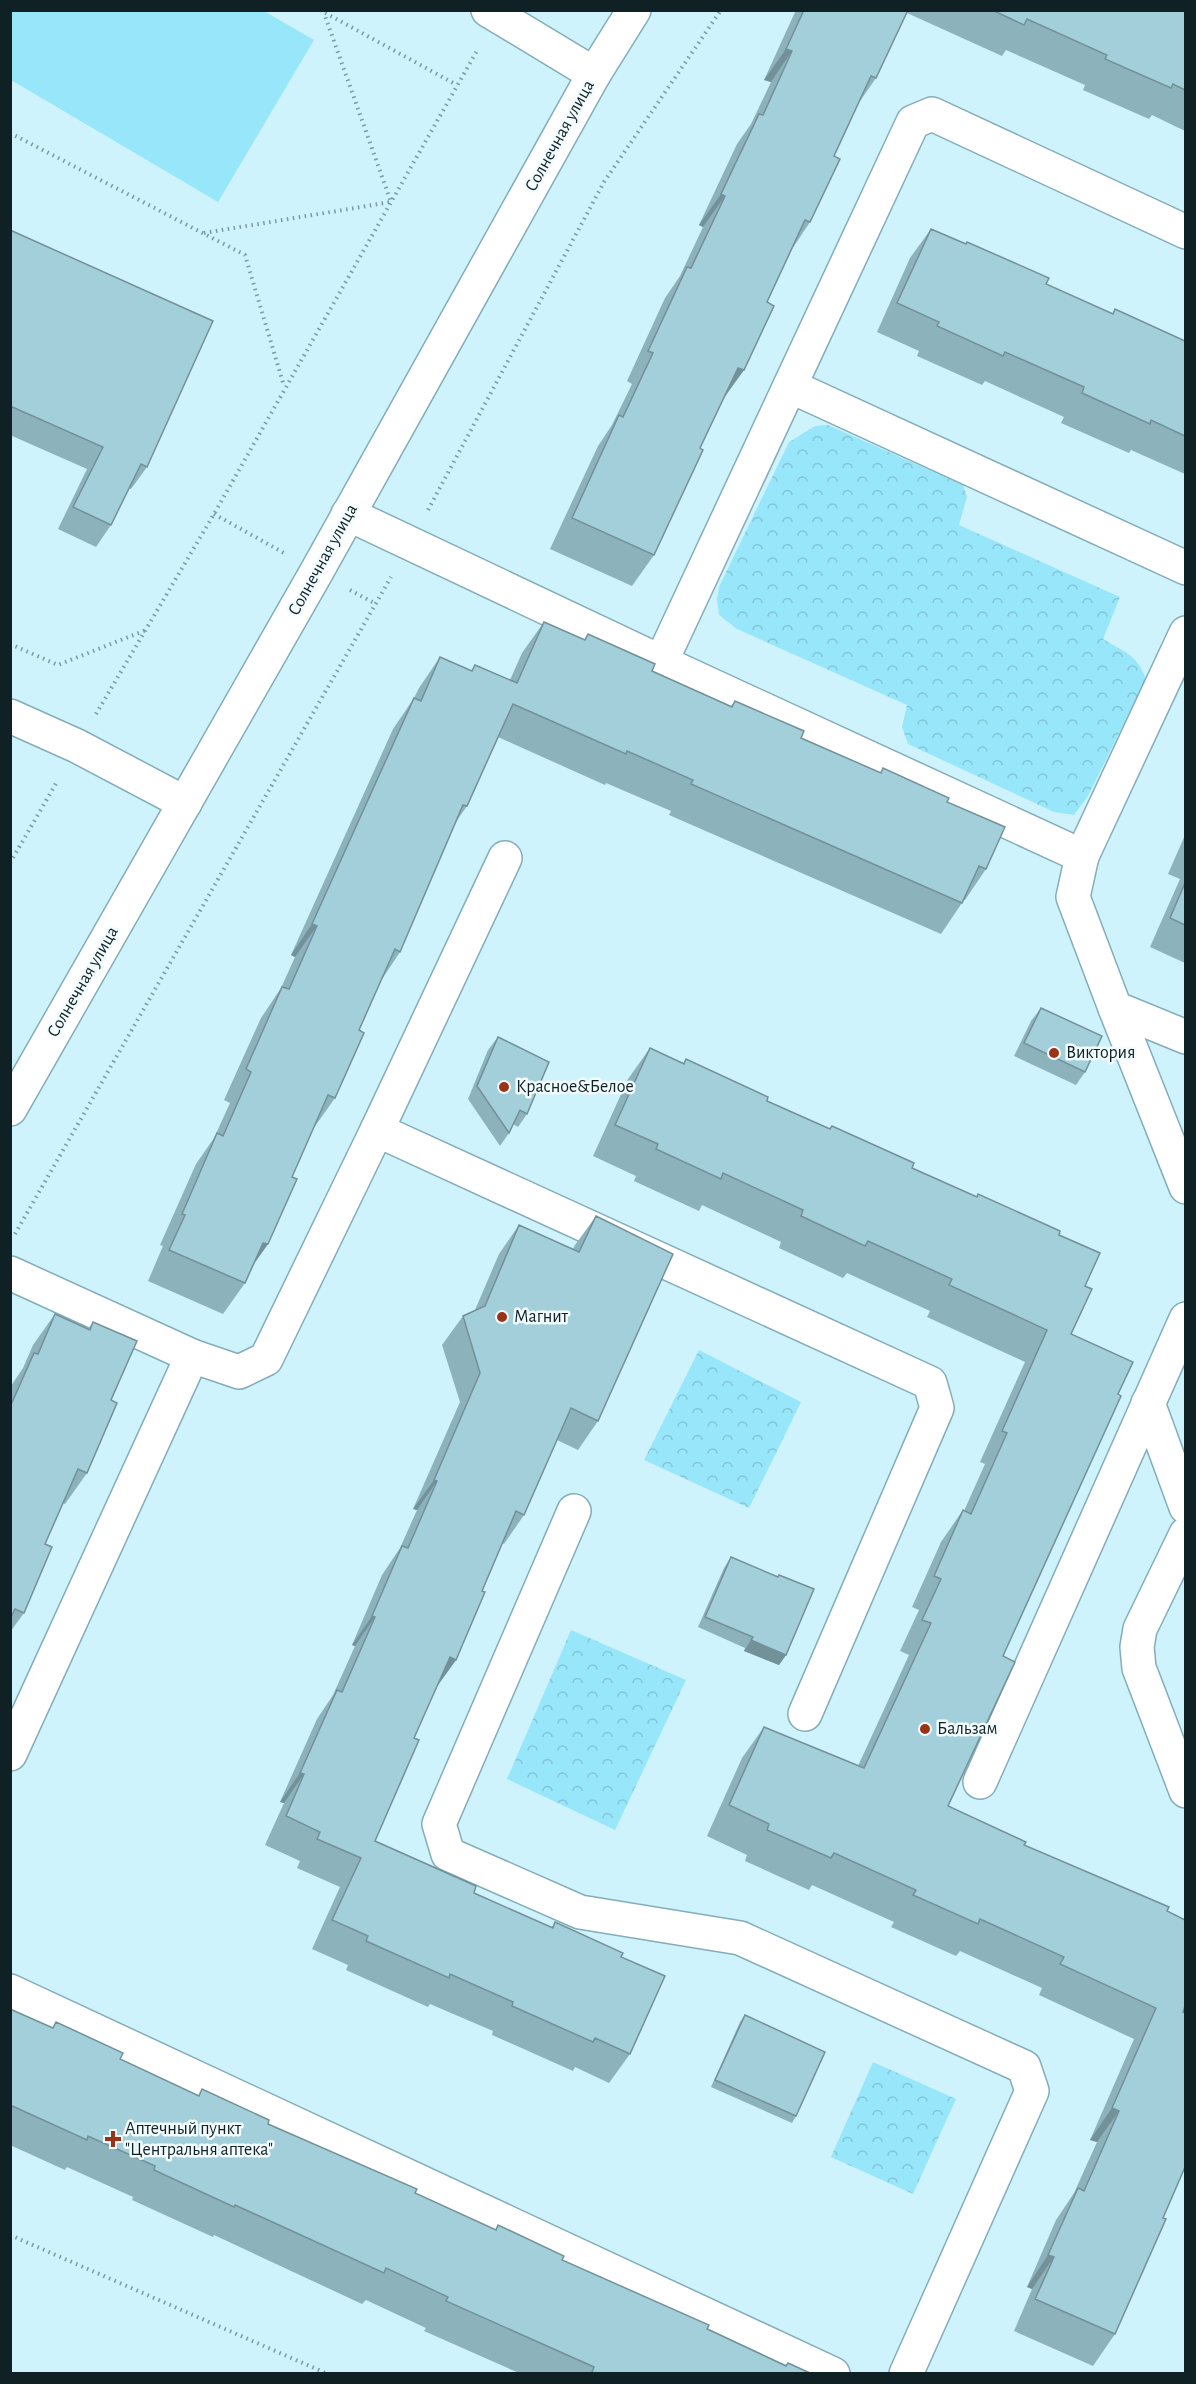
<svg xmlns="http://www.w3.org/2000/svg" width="1196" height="2384" viewBox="0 0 1196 2384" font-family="'Alegreya Sans',sans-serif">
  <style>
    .park { fill: url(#park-crowns) }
    .pitch { fill: #98e6fa }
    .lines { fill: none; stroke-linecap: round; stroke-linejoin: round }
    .minor-casing { stroke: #83adb9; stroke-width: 36 }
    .path { stroke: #7d99a0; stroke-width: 4; stroke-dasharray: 1.5 4.5; stroke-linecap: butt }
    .minor { stroke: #fff; stroke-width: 33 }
    .wall { fill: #8cb2bb }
    .shaded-wall { fill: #729199 }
    .building { fill: #a3cfda; stroke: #729199; stroke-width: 1.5 }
    .poi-dot { fill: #9b3317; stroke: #f2fbfd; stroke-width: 2 }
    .labels { text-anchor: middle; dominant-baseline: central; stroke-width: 5; stroke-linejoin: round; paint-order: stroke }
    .street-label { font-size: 18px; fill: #102125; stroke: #f2fbfd }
    .poi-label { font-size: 18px; fill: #102125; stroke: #f2fbfd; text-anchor: start }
  </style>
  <defs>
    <pattern id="park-crowns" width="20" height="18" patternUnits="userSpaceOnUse" patternTransform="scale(1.5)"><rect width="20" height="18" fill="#98e6fa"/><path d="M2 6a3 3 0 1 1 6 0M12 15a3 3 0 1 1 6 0" fill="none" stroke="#82c5d6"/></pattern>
  </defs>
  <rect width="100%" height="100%" fill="#cff3fc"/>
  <g class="park">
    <path d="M828,425L963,485L967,497L959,525L1120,597L1103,639C1124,652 1137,654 1146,679L1088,796L1074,815L1054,812L908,744L902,727L907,705L737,629L719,615L717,599L719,587L789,442L815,426Z"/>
    <path d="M699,1350L801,1402L749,1508L644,1460Z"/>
    <path d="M571,1630L686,1680L615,1830L507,1779Z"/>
    <path d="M873,2062L956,2099L913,2194L831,2157Z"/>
  </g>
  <path class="pitch" d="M11,10L264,11L314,40L218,202L11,80Z"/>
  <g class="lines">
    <defs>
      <g id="minor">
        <path d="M488,10L594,74"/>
        <path d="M790,386L1186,568"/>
        <path d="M348,514L661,662L1082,856L1186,633"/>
        <path d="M661,662L913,122L932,114L1186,232"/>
        <path d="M10,716L77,746L185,803"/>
        <path d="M1082,856L1073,897L1115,1008L1186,1037"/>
        <path d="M1115,1008L1186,1187"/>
        <path d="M10,1109L317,571L594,74L634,10"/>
        <path d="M377,1130L505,858"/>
        <path d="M10,1273L192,1356L10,1754"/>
        <path d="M192,1356L239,1372L266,1359L377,1130L930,1383L937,1408L805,1714"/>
        <path d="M1148,1403L1186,1507"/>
        <path d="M574,1511L439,1824L448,1854L580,1912L740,1938L1024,2067L1032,2091L906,2374"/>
        <path d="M1186,1534L1140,1629L1137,1647L1139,1668L1186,1791"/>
        <path d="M980,1782L1186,1319"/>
        <path d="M10,1991L833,2374"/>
      </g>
    </defs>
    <use href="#minor" class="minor-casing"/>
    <g class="path">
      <path d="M320,10L457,85"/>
      <path d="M10,133L245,255L284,386"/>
      <path d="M204,233L391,202L324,13"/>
      <path d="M428,510L604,182L721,10"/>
      <path d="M214,514L284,553"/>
      <path d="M350,590L376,604"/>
      <path d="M10,644L58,665L146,630"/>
      <path d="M96,714L214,514L478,49"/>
      <path d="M10,863L58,780"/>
      <path d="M15,1234L391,577"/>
      <path d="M10,2235L328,2374"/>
    </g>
    <use href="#minor" class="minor"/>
  </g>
  <g class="wall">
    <path d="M796,10H1185V131L1152,115L1149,119L1083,90L1085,85L1006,50L1002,56L907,13L876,78L858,104L834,156L810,222L792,249L767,302L744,370L724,398L700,448L654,555L632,586L550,549L598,446L612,425L632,384L627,381L665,298L680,276L703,227L699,225L737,144L751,124L771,82L764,80Z"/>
    <path d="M931,229L1046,284L1112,314L1115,309L1185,341V474L1131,450L1129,453L1061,423L1064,417L985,381L982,385L917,356L919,351L877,332L910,258Z"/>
    <path d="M10,230L147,467L131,489L129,488L111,525L96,547L58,529L87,469L10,435Z"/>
    <path d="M544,622L584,640L588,634L652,671L731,706L735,701L801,738L880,773L883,768L947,802L986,869L965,900H964L941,934L669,815L671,811L606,783L605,785L498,737L467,806L455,823L400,952L382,979L359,1030L335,1098L313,1129L292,1177L268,1244L253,1265L245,1283L223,1314L148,1281L163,1246L160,1245L196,1164L214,1138L230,1103L224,1100L261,1018L281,988L295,957L291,955L393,729L414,698L419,688L440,657L471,671L475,665L510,680L522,653Z"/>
    <path d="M1185,835V963L1150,947L1180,879L1168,874Z"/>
    <path d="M1041,1008L1085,1072L1076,1085L1014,1056L1031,1021Z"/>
    <path d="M498,1037L527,1114L518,1127L513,1124L509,1133L500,1146L468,1099L488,1050Z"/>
    <path d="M650,1048L684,1063L686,1059L767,1101L830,1129L832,1126L912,1168L1059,1235L1085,1286L1071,1334L1003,1656L948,1806L1024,1845L1167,1911L1183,2012L1163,2218L1115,2334L1093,2366L1014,2331L1032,2289L1027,2287L1056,2220L1074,2193L1097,2142L1090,2140L1134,2039L1039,1995L1042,1988L960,1951L956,1956L891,1927L894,1922L812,1885L809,1890L745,1861L747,1855L707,1836L742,1758L764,1727L858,1766L909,1655L900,1651L919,1610L912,1607L941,1542L963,1510L964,1511L985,1464L980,1462L1025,1362L927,1317L930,1311L847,1273L843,1278L779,1248L781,1242L702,1205L699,1211L634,1181L636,1176L593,1156L628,1079Z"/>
    <path d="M596,1216L598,1421L578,1450L557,1440L524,1515L504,1544L502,1543L482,1591L456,1660L436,1688L414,1738L375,1841L474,1893L551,1928L555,1922L621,1957L630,2054L609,2083L575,2067L573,2071L492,2035L493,2031L430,2004L428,2007L346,1970L348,1965L312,1949L340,1887L297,1868L300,1861L265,1845L284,1803L280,1802L317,1719L333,1695L355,1646L352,1645L382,1575L400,1548L417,1510L413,1509L460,1402L442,1345L463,1316L475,1310L499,1254L519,1225L573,1249L575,1245Z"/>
    <path d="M55,1314L88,1329L93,1322L111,1400L87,1473L65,1504L63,1503L45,1544L24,1613L10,1632V1388L13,1383L23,1368L33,1345Z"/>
    <path d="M731,1557L786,1655L779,1665L744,1651L745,1648L698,1627L724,1568Z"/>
    <path d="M10,2009L52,2028L56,2022L120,2059L198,2096L202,2089L268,2124L415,2193L495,2230L498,2225L562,2260L786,2365L810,2373H519L424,2331L426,2328L366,2300L362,2304L214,2235L213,2237L132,2200L133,2197L67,2167L65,2170L10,2145Z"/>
    <path d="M745,2015L796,2116L792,2123L711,2087L740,2022Z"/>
  </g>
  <g class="shaded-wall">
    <path d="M786,49L792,51L771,82L764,80Z"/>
    <path d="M721,194L725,196L703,227L699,225Z"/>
    <path d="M738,368L744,370L722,400Z"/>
    <path d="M312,924L317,926L295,957L291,955Z"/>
    <path d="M263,1243L268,1244L246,1275Z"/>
    <path d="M434,1480L437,1481L417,1510L413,1509Z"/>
    <path d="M372,1616L375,1617L355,1646L352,1645Z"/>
    <path d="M751,1640L786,1655L779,1665L744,1651Z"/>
    <path d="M450,1657L456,1660L435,1689Z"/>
    <path d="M300,1773L304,1774L284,1803L280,1802Z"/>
    <path d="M1112,2108L1119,2111L1097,2142L1090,2140Z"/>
    <path d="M1048,2255L1054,2257L1032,2289L1027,2287Z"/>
  </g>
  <g class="building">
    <path d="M804,10H908L876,78L871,76L834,156L840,159L810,222L805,220L767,302L774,306L744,370L738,368L700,448L703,450L654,555L572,518L619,415L623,417L653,353L648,351L687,267L691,268L725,196L721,194L759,114L763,115L792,51L786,49Z"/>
    <path d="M992,10H1185V90L1173,84L1171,88L1105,59L1107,55L1027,19L1024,25Z"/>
    <path d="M931,229L966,244L967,242L1049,278L1046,284L1113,314L1115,309L1185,341V436L1151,420L1150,424L1082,393L1084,387L1005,352L1003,356L937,326L939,322L897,303Z"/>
    <path d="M10,230L213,321L147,467L141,464L111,525L73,507L103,447L10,406Z"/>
    <path d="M544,622L585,640L588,634L655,664L652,671L732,707L735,701L804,731L801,738L881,773L883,768L949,798L947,802L1005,827L986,869L979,866L962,903L691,784L693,780L627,751L626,754L513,704L467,806L463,805L400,952L395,949L359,1030L364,1033L335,1098L328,1095L292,1177L297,1179L268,1244L263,1243L245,1283L169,1250L185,1215L182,1214L217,1133L223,1136L251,1072L246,1069L282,987L289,989L317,926L312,924L414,698L421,701L440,657L472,671L475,665L517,683Z"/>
    <path d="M1185,883V925L1170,918Z"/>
    <path d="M1041,1008L1102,1036L1085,1072L1024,1043Z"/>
    <path d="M498,1037L549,1062L527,1114L520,1110L509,1133L477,1086Z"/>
    <path d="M650,1048L684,1064L686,1059L768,1097L767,1101L830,1129L832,1126L914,1163L912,1168L977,1197L978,1194L1060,1231L1059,1235L1100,1253L1085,1286L1092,1289L1071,1334L1133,1362L1118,1394L1121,1396L1003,1656L1015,1662L948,1806L1026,1842L1024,1845L1169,1907L1167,1911L1185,1920V2006L1183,2012L1185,2013V2167L1163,2218L1166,2219L1115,2334L1035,2299L1054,2257L1048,2255L1078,2188L1084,2191L1119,2111L1112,2108L1156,2008L1060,1964L1064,1957L980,1919L978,1924L913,1895L916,1890L834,1853L831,1858L767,1830L769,1824L729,1805L764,1727L864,1768L931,1623L922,1620L941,1579L934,1576L963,1510L971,1514L1007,1433L1002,1431L1047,1330L949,1285L952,1279L868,1241L865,1246L801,1216L803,1210L723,1173L721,1179L656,1149L658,1144L615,1125Z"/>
    <path d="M596,1216L673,1254L598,1421L571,1408L524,1515L516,1511L482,1591L485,1592L456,1660L450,1657L414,1738L419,1740L375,1841L476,1886L474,1893L553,1928L555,1922L623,1953L621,1957L665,1976L630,2054L595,2038L593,2042L512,2006L513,2002L450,1974L449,1978L366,1941L368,1936L332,1920L361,1858L317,1839L320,1832L286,1816L304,1774L300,1773L337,1690L342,1692L375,1617L372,1616L402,1546L408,1548L437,1481L434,1480L480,1373L463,1316L485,1306L519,1225L579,1252Z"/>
    <path d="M55,1314L90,1330L93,1322L137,1341L111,1400L117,1403L87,1473L78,1469L45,1544L52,1547L24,1613L15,1609L10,1619V1407L34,1353L38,1354Z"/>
    <path d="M731,1557L778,1577L779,1575L814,1589L786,1655L751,1640L753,1637L705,1617Z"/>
    <path d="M10,2009L53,2028L56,2022L123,2053L120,2059L199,2096L202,2089L269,2120L268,2124L417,2189L415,2193L496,2230L498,2225L564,2256L562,2260L709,2325L707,2329L786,2366L788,2363L810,2373H596L592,2372L594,2367L446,2301L448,2297L386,2268L384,2273L235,2205L234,2207L154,2170L155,2166L88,2136L87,2140L10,2105Z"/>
    <path d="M745,2015L825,2052L796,2116L715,2080Z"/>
  </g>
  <g class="poi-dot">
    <circle cx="1054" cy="1053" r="6"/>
    <circle cx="504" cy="1087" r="6"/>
    <circle cx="502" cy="1317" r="6"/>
    <circle cx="925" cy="1729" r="6"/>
    <path d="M110 2130h6v6h6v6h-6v6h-6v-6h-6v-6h6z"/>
  </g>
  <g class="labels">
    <g class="street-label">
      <text transform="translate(560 136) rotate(-61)">Солнечная улица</text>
      <text transform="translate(323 560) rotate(-61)">Солнечная улица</text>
      <text transform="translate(83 982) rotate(-60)">Солнечная улица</text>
    </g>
    <g class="poi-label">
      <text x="1066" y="1053">Виктория</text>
      <text x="516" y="1087">Красное&amp;Белое</text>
      <text x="514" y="1317">Магнит</text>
      <text x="937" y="1729">Бальзам</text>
      <text x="125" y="2129">Аптечный пункт<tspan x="125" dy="21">"Центральня аптека"</tspan></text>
    </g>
  </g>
  <rect width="1196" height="2384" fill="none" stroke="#102125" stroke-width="24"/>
</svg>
